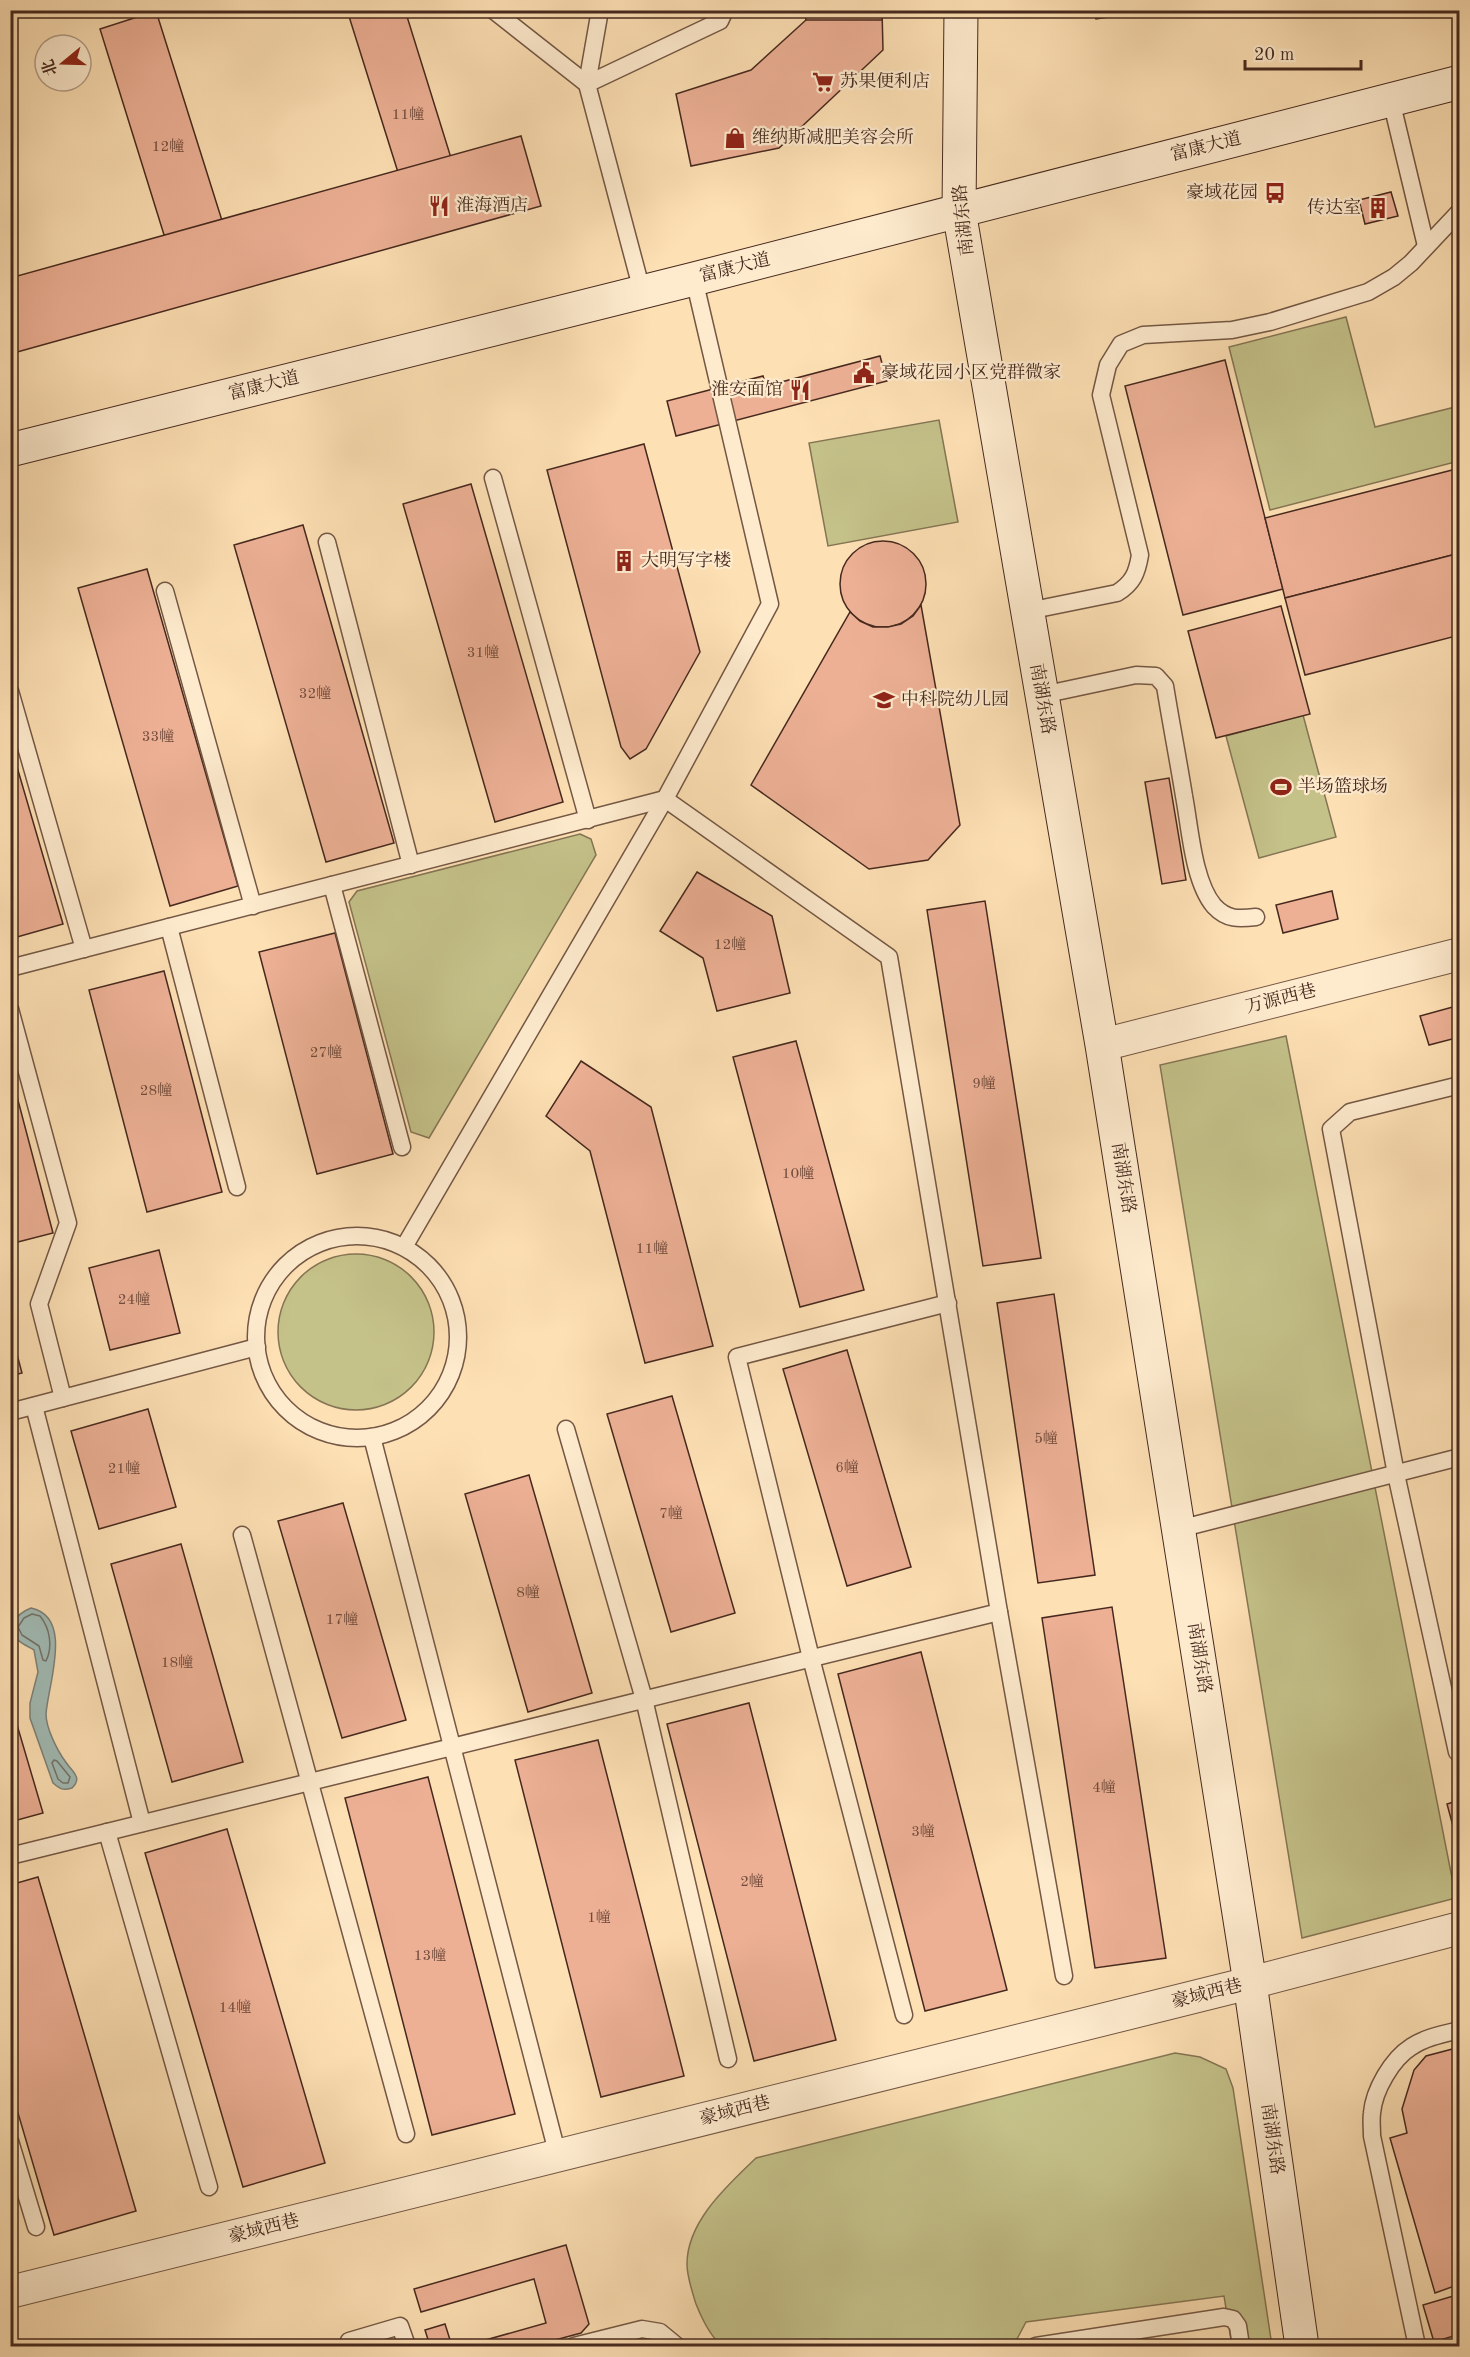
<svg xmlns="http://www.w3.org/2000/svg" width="1470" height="2357" viewBox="0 0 1470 2357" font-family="'Old Standard TT','Noto Serif SC',serif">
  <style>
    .green { fill: #c4c189; stroke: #857554; stroke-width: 1.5 }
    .water { fill: #a1bbb5; stroke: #7d8179; stroke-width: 1.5 }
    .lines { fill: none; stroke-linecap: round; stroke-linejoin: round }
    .shore { stroke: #74726a; stroke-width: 1.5 }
    .building { fill: #edb095; stroke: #46291e; stroke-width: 1.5 }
    .lane-casing { stroke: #745744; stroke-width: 19 }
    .street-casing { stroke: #745744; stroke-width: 34 }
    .secondary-casing { stroke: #46291e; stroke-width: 35 }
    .lane { stroke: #feebce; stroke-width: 16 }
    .street { stroke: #feebce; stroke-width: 32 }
    .secondary { stroke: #feebce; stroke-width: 33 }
    .labels { text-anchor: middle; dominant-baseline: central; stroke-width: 4.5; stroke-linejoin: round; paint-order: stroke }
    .number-label { font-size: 15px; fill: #704b3c }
    .poi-label { font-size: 18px; fill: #46291e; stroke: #feebce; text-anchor: start }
    .street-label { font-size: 18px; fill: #46291e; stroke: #feebce }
  </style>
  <rect width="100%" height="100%" fill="#fde0b4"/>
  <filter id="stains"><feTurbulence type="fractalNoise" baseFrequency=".00333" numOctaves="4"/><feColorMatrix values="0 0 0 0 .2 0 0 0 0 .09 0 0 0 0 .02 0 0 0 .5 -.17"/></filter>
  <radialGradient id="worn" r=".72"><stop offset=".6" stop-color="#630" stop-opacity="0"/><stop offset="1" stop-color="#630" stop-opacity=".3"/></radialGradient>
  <g class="green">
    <path d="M1346,317L1375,427L1459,406V461L1270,510L1229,347Z"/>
    <path d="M939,420L958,522L828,546L809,443Z"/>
    <path d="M1303,715L1336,837L1259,858L1226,736Z"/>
    <path d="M580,834L591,839L596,855L429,1138L411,1132L349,902L357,891Z"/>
    <path d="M1286,1036L1456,1898L1302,1938L1160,1065Z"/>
    <circle cx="356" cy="1332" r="78"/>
    <path d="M1175,2053L1200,2057L1226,2069L1233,2088L1272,2346H1232L1224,2296L1026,2322L1017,2339L1019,2346H851L849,2341L823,2339L798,2346H722C710,2336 702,2319 696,2304C692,2291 687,2277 687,2264C687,2221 728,2185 756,2158Z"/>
  </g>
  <path class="water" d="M31,1608C74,1617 48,1684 46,1714C46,1728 57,1750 65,1761C68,1766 74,1771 76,1776C78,1780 75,1785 72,1788C63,1791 60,1789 53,1783L30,1718V1703L38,1672L34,1650C29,1647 20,1643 17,1639C5,1624 19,1613 31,1608Z"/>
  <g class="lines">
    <g class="shore">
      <path d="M32,1614L40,1616C50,1628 53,1647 46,1661L43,1660L39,1646L22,1635L18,1627L24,1618Z"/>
      <path d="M54,1760L57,1761L70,1777L68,1783H63L58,1779L52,1763Z"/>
    </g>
  </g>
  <g class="building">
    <path d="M347,10H405L470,219L418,236Z"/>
    <path d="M806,10H882L883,50L779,148L691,166L676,94L751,70L806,20Z"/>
    <rect x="806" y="10" width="76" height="10"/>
    <path d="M1094,10H1155L1096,19Z"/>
    <path d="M156,11L236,265L179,283L100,29Z"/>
    <path d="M521,136L541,206L10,354V278Z"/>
    <path d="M1391,192L1398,216L1365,224L1359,200Z"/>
    <path d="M880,356L887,381L676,436L667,401L763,376L766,386Z"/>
    <path d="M1225,360L1283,589L1183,615L1125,386Z"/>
    <path d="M644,444L700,652L646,749L630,759L621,747L547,470Z"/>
    <path d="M1460,468V553L1285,598L1265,518Z"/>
    <path d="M471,484L563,802L495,822L403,504Z"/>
    <path d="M303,525L394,843L326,862L234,545Z"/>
    <circle cx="883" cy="584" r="43"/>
    <path d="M1460,553V635L1305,675L1285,598Z"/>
    <path d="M147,569L238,886L170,906L78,588Z"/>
    <path d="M921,605L960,825L928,860L869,869L751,785L850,612L860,621L873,627H888L901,624L913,616Z"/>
    <path d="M1281,606L1310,714L1216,738L1188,631Z"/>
    <path d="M10,743L63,924L10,939Z"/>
    <path d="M1169,778L1186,880L1162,884L1145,782Z"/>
    <path d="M697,872L772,916L790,993L717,1011L703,958L660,931Z"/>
    <path d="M1332,891L1338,919L1283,933L1276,905Z"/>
    <path d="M985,901L1041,1258L983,1266L927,910Z"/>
    <path d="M335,933L393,1154L317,1174L259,952Z"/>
    <path d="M164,971L222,1192L147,1212L89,990Z"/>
    <path d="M1460,1005V1037L1429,1045L1420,1016Z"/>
    <path d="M796,1041L864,1290L800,1307L733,1057Z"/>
    <path d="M581,1061L651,1107L713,1346L645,1363L590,1151L546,1116Z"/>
    <path d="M10,1070L53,1233L10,1244Z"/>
    <path d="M159,1250L180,1333L110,1350L89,1268Z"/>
    <path d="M1054,1294L1095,1575L1038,1583L997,1303Z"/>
    <path d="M10,1328L22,1373L10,1376Z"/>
    <path d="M847,1350L911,1567L847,1586L783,1369Z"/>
    <path d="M672,1396L735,1613L671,1632L607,1414Z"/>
    <path d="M148,1409L176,1507L99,1529L71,1431Z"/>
    <path d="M529,1475L592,1693L528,1712L465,1494Z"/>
    <path d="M343,1503L406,1720L342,1738L278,1521Z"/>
    <path d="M181,1544L243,1762L172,1782L111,1564Z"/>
    <path d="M1112,1607L1166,1958L1095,1968L1042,1618Z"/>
    <path d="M921,1652L1007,1990L925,2011L838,1674Z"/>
    <path d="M10,1701L43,1813L10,1822Z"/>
    <path d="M749,1703L836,2040L754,2061L667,1724Z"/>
    <path d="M598,1740L684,2076L601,2097L515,1760Z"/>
    <path d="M428,1777L515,2114L432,2135L345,1798Z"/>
    <path d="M1460,1800V1852L1447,1804Z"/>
    <path d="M227,1829L325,2163L243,2187L145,1853Z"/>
    <path d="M38,1877L136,2211L54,2235L10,2086V1885Z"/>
    <path d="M1460,2047V2284L1435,2293L1390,2138L1407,2133L1402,2109L1414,2070L1426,2056Z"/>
    <path d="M566,2245L589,2324L581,2333L533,2346H464L546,2323L534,2279L421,2312L414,2289Z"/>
    <path d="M1460,2294V2334L1434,2342L1423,2305Z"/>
    <path d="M445,2324L452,2346H430L425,2330Z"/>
  </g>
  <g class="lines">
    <defs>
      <g id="lane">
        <path d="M493,10L587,84"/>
        <path d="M600,10L587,84L642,291"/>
        <path d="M587,84L720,21L725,10"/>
        <path d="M1391,100L1426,246"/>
        <path d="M493,478L588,820"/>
        <path d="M327,542L411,865"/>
        <path d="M165,591L253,906"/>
        <path d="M1028,611L1117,593C1133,583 1137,573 1140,555L1101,395L1108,365L1121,344L1143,335L1232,330L1270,322L1368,292L1394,277L1411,263L1460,211"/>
        <path d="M10,691L84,949"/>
        <path d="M1042,695L1136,675L1156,676L1165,686C1171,723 1178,759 1184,796C1190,827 1193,881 1214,906C1227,920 1239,919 1256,917"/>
        <path d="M332,885L402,1147"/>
        <path d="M169,927L237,1187"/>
        <path d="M10,968L665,799L889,957L999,1612L10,1856"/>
        <path d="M10,1009L68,1223L39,1304L63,1398"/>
        <path d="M1460,1085L1350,1112L1331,1129L1396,1474L1457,1752L1460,1751"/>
        <circle cx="357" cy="1337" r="101"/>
        <path d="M404,1247L665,799L770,604L694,279"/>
        <path d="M34,1406L142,1823"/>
        <path d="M10,1412L257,1347"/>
        <path d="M566,1429L644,1699L728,2059"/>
        <path d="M372,1437L558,2156"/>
        <path d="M1179,1529L1460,1457"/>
        <path d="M242,1535L406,2134"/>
        <path d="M999,1612L1064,1976"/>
        <path d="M107,1832L209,2187"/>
        <path d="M904,2015L811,1658L737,1357L948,1303"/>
        <path d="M10,2141L36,2227"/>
        <path d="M350,2346L349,2341L400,2326L407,2346"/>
        <path d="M574,2346L642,2329L660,2332L677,2346"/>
        <path d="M1036,2346L1224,2317L1233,2319L1238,2326L1241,2346"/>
        <path d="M1417,2346L1372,2136C1372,2128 1371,2120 1372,2113C1374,2090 1392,2059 1411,2047C1426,2037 1443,2034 1460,2030"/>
      </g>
      <g id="street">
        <path d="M1102,1045L1460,954"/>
        <path d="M10,2292L1250,1983L1460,1928"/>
      </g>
      <g id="secondary">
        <path d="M961,10L959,211L1102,1045L1250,1983L1302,2346"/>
        <path d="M10,450L694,279L1460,82"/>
      </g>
    </defs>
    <use href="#lane" class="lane-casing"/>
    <use href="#street" class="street-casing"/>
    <use href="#secondary" class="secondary-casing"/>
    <use href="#lane" class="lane"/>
    <use href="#street" class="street"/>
    <use href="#secondary" class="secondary"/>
  </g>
  <defs>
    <symbol id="supermarket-bare" viewBox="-9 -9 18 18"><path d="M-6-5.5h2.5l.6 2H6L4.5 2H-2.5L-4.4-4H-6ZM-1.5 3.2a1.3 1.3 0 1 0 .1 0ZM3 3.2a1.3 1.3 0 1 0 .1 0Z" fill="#8f2418" stroke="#feebce" stroke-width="2.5" paint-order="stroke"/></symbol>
    <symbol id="shop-bare" viewBox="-9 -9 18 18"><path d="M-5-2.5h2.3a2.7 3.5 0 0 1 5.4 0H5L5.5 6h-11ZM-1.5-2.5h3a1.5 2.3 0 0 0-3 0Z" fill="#8f2418" stroke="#feebce" stroke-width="2.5" paint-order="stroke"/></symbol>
    <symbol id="bus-bare" viewBox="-9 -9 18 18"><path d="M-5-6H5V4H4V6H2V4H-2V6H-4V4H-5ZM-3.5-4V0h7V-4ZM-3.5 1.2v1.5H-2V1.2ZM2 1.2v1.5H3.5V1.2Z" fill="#8f2418" stroke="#feebce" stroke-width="2.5" paint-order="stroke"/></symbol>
    <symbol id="restaurant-bare" viewBox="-9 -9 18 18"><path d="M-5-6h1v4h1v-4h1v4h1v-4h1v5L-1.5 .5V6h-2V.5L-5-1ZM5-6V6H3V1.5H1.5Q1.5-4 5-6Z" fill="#8f2418" stroke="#feebce" stroke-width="2.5" paint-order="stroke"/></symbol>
    <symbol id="building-bare" viewBox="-9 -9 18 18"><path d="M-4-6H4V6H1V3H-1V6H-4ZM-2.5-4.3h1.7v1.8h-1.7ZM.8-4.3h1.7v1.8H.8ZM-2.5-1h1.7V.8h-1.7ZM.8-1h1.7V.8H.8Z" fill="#8f2418" stroke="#feebce" stroke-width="2.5" paint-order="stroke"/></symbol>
    <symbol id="civic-bare" viewBox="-9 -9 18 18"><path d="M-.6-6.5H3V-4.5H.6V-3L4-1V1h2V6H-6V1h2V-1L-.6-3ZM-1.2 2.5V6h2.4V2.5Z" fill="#8f2418" stroke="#feebce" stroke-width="2.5" paint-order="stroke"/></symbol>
    <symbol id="school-bare" viewBox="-9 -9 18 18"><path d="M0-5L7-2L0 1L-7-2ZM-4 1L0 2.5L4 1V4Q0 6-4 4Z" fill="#8f2418" stroke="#feebce" stroke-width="2.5" paint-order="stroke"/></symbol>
    <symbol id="stadium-bare" viewBox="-9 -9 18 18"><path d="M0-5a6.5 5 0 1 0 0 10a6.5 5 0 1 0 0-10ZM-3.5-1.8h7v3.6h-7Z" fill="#8f2418" stroke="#feebce" stroke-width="2.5" paint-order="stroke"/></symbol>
  </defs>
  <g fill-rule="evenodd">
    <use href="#supermarket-bare" x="808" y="67" width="30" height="30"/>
    <use href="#shop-bare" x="720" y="123" width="30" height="30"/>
    <use href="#bus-bare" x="1260" y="178" width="30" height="30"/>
    <use href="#restaurant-bare" x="424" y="191" width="30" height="30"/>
    <use href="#building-bare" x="1363" y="193" width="30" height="30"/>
    <use href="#civic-bare" x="849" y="358" width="30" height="30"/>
    <use href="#restaurant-bare" x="785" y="375" width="30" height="30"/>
    <use href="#building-bare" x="609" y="546" width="30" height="30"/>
    <use href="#school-bare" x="869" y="685" width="30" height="30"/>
    <use href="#stadium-bare" x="1266" y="772" width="30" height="30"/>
  </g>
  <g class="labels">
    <g class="number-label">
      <text x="408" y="115">11幢</text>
      <text x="168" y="147">12幢</text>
      <text x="483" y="653">31幢</text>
      <text x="315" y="694">32幢</text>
      <text x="158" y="737">33幢</text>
      <text x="730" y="945">12幢</text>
      <text x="326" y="1053">27幢</text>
      <text x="984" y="1084">9幢</text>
      <text x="156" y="1091">28幢</text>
      <text x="798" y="1174">10幢</text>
      <text x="652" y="1249">11幢</text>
      <text x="134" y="1300">24幢</text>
      <text x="1046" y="1439">5幢</text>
      <text x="847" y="1468">6幢</text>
      <text x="124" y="1469">21幢</text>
      <text x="671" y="1514">7幢</text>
      <text x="528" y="1593">8幢</text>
      <text x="342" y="1620">17幢</text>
      <text x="177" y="1663">18幢</text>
      <text x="1104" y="1788">4幢</text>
      <text x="923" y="1832">3幢</text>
      <text x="752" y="1882">2幢</text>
      <text x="599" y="1918">1幢</text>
      <text x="430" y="1956">13幢</text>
      <text x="235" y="2008">14幢</text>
    </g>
    <g class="poi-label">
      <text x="840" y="82">苏果便利店</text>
      <text x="752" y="138">维纳斯减肥美容会所</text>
      <text x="1258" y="193" text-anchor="end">豪域花园</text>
      <text x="456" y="206">淮海酒店</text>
      <text x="1361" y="208" text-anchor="end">传达室</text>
      <text x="881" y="373">豪域花园小区党群微家</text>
      <text x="783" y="390" text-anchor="end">淮安面馆</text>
      <text x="641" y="561">大明写字楼</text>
      <text x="901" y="700">中科院幼儿园</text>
      <text x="1298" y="787">半场篮球场</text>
    </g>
    <g class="street-label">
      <text transform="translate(1206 147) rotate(-14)">富康大道</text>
      <text transform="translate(964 220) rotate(-96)">南湖东路</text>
      <text transform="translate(735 268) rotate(-14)">富康大道</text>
      <text transform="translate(264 386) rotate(-14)">富康大道</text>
      <text transform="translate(1042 699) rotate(80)">南湖东路</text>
      <text transform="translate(1281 999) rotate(-14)">万源西巷</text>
      <text transform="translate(1123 1178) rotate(81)">南湖东路</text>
      <text transform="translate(1199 1658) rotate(81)">南湖东路</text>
      <text transform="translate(1207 1994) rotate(-14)">豪域西巷</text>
      <text transform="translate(735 2111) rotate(-14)">豪域西巷</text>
      <text transform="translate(1272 2139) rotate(82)">南湖东路</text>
      <text transform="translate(264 2229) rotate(-14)">豪域西巷</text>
    </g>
  </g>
  <rect width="1470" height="2357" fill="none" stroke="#fde0b4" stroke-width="36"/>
  <rect x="12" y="12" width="1446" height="2333" fill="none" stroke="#46291e" stroke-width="3"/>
  <rect x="18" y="18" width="1434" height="2321" fill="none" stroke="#46291e" stroke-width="1.5"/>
  <g transform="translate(63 63) rotate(251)"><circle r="28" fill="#feebce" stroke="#b49d88" stroke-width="1.5"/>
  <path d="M0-4.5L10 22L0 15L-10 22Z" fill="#8f2418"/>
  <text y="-9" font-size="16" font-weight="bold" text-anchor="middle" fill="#46291e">北</text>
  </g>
  <path d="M1245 60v9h116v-9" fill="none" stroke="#46291e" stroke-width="3"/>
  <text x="1254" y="60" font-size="18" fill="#46291e" stroke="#feebce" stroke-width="4.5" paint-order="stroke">20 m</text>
  <rect width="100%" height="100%" filter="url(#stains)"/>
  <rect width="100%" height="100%" fill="url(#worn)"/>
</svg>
